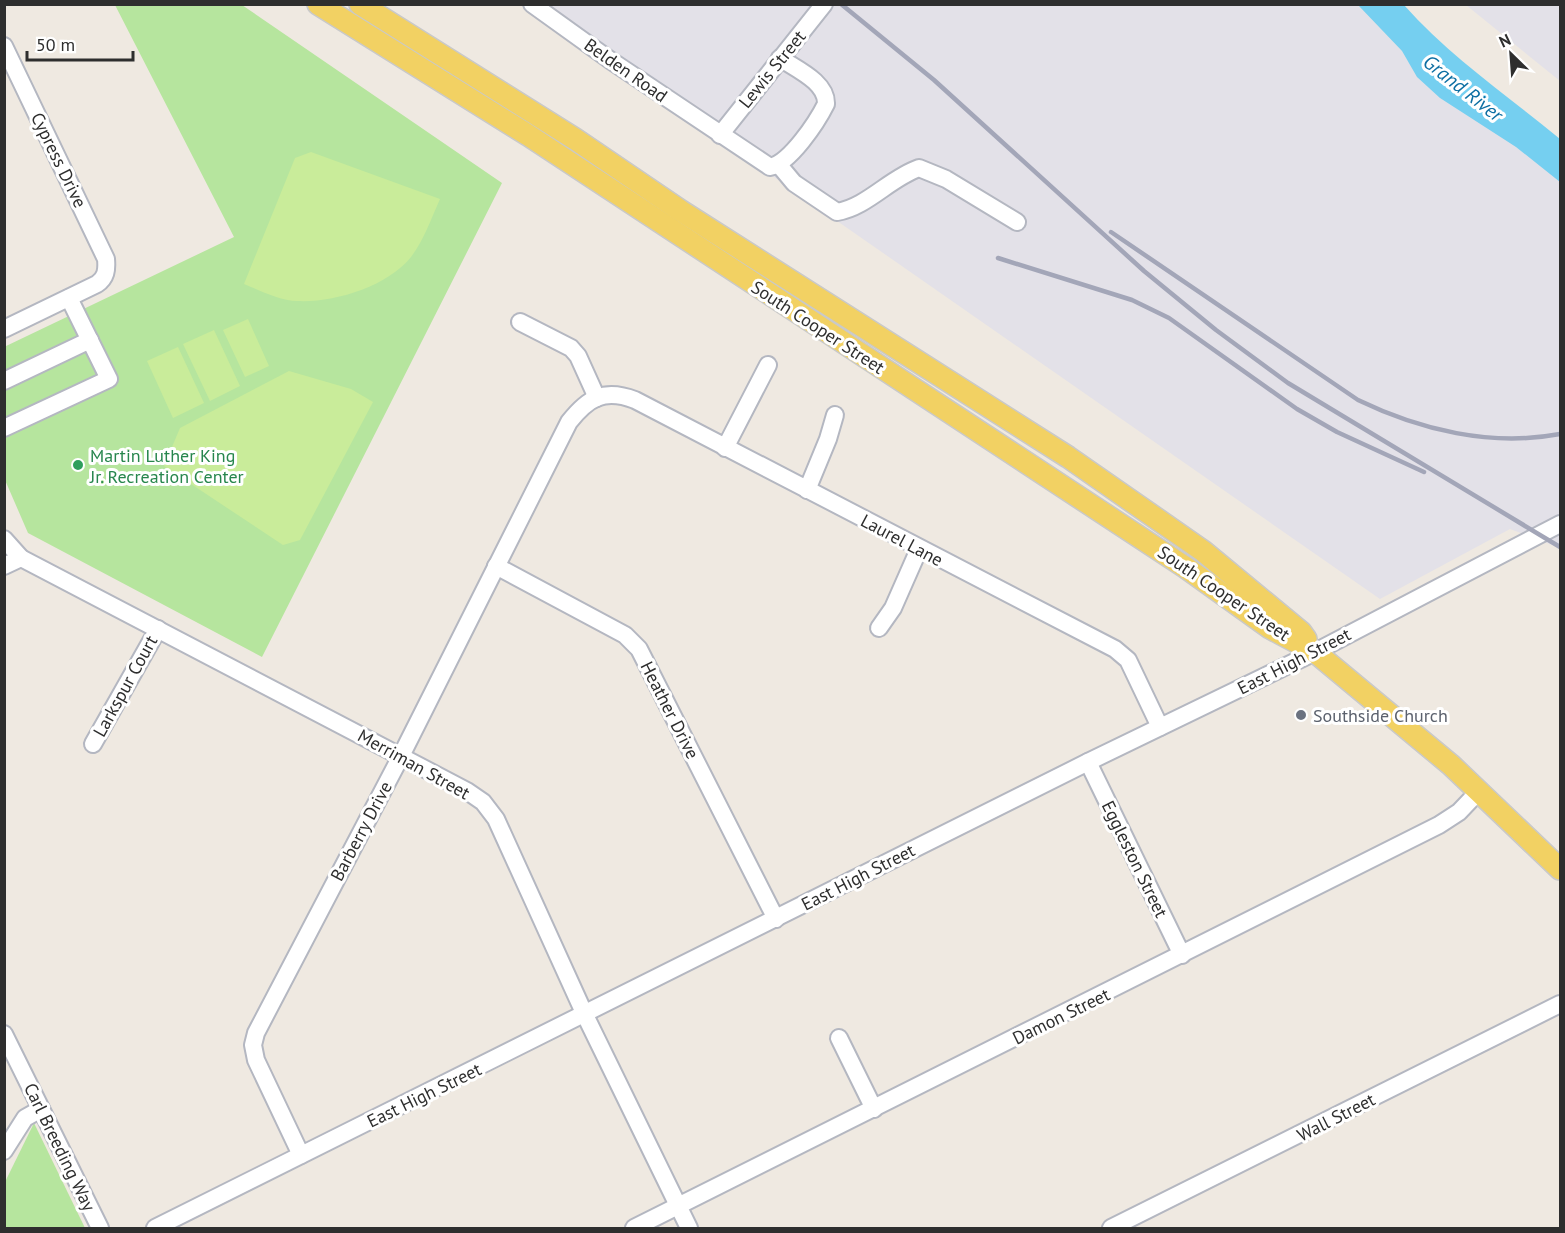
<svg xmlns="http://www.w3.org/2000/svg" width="1565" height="1233" viewBox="0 0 1565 1233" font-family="'PT Sans',sans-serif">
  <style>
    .industrial { fill: #e3e1e8 }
    .green { fill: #b6e59e }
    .pitch { fill: #c9ec9a }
    .water { fill: #75cff0 }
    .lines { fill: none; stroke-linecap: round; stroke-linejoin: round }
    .minor-casing { stroke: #b4b7c1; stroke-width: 20 }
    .major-casing { stroke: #c9c9c9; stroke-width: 24 }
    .minor { stroke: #fff; stroke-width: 16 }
    .major { stroke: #f2d163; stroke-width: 21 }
    .rail { stroke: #a3a6b8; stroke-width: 4.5 }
    .leisure-dot { fill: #2e9e5b; stroke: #fff; stroke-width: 2 }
    .worship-dot { fill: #6b7280; stroke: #fff; stroke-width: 2 }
    .labels { text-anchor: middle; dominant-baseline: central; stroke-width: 6; stroke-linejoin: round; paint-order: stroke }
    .street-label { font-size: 18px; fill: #2e2e2e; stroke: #fff }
    .leisure-label { font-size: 18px; fill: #27864d; stroke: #fff; text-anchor: start }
    .worship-label { font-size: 18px; fill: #5b616d; stroke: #fff; text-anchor: start }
    .water-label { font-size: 20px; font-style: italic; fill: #0d6fa3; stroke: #fff }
  </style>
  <rect width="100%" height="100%" fill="#efe9e1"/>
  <g class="industrial">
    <path d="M527,5H1358L1402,51L1408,61L1560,174V548L1510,529L1380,599Z"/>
    <path d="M1466,5H1560V81Z"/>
  </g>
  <g class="green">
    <path d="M115,5H242L502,183L262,657L28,533L5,480L4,347L234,237Z"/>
    <path d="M34,1123L85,1228H5V1182Z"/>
  </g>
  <g class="pitch">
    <path d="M311,152L440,199C431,219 424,240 411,257C387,287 333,303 297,301C280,301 259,290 244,284L295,158Z"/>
    <path d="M248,319L269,366L245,377L223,330Z"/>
    <path d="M214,330L240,386L210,401L183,344Z"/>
    <path d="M178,347L204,403L173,418L147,361Z"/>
    <path d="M289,371L351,389L373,402L300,540L283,545L164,466L180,428Z"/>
  </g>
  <path class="water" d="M1358,5H1404C1450,57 1507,95 1560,139V182L1516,147L1440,98L1417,77L1402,51Z"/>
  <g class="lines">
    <defs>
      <g id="minor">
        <path d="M532,4L610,60L770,167C790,163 817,122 826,104C827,82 796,69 780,58"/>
        <path d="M4,46L106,259C107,270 106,278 97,284L4,329"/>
        <path d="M720,135L824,4"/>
        <path d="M779,165L794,183L837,212C867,207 890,178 919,168L946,179L1017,222"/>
        <path d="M520,322L571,348L578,356L597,398"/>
        <path d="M4,381L90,340"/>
        <path d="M4,428L109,379L69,298"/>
        <path d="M725,448L768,365"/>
        <path d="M807,490L828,439L835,415"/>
        <path d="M4,539L21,558L467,791L483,802L496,819L585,1015L689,1228"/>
        <path d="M4,566L21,558"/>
        <path d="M496,566L625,635L639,649L776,919"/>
        <path d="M879,628L893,608L919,549"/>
        <path d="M93,744L158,629"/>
        <path d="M1088,762L1182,955"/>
        <path d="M4,1034L100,1228"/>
        <path d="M839,1038L874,1109"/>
        <path d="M4,1151L25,1118L41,1109"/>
        <path d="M301,1155L256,1060L253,1045L256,1033L401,756L569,422C588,398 604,388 635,400L1115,649L1128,660L1160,727"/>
        <path d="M155,1228L1088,762L1315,652L1560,524"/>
        <path d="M634,1228L1439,825L1459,812L1479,791"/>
        <path d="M1111,1228L1560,1004"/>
      </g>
      <g id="major">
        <path d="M318,4L528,135L1185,567L1270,628L1315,652L1451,765L1560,869"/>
        <path d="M360,4L575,139L681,211L1068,457L1203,551L1301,632L1306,639"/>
      </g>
    </defs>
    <use href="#minor" class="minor-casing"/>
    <use href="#major" class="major-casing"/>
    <use href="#minor" class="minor"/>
    <use href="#major" class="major"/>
    <g class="rail">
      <path d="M841,4L934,80L1144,271L1216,330L1288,383L1560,547"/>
      <path d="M1111,232L1358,400C1420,430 1491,447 1560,434"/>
      <path d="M998,258L1132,300L1169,318L1297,409L1337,432L1424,472"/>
    </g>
  </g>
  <circle class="leisure-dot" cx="78" cy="465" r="6"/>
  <circle class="worship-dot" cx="1301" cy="715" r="6"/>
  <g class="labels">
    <g class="street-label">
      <text transform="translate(772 69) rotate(-51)">Lewis Street</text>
      <text transform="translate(626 70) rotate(35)">Belden Road</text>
      <text transform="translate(59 160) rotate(64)">Cypress Drive</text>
      <text transform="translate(818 327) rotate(33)">South Cooper Street</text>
      <text transform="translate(902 540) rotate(28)">Laurel Lane</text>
      <text transform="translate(1224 593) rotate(34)">South Cooper Street</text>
      <text transform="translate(1294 661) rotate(-27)">East High Street</text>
      <text transform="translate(125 686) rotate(-61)">Larkspur Court</text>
      <text transform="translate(670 710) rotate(63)">Heather Drive</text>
      <text transform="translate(414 764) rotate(29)">Merriman Street</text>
      <text transform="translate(361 831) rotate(-62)">Barberry Drive</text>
      <text transform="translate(1135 859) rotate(64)">Eggleston Street</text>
      <text transform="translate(858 877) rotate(-27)">East High Street</text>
      <text transform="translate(1061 1016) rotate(-26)">Damon Street</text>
      <text transform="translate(424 1095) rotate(-26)">East High Street</text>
      <text transform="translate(1336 1117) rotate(-27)">Wall Street</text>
      <text transform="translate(60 1147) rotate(64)">Carl Breeding Way</text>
    </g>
    <g class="leisure-label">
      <text x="90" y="455">Martin Luther King<tspan x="90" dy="21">Jr. Recreation Center</tspan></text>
    </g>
    <g class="worship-label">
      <text x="1313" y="715">Southside Church</text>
    </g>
    <g class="water-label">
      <text transform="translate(1463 88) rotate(38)">Grand River</text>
    </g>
  </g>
  <rect width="1565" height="1233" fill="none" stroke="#2e2e2e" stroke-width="12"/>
  <g transform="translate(1511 54) rotate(335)" stroke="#ffffff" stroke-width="4.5" paint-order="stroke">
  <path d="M0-4.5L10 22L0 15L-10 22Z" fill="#2e2e2e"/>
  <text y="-9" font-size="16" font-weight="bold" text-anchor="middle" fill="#2e2e2e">N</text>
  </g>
  <path d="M27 51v9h106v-9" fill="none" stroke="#2e2e2e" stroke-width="3"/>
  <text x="36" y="51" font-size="18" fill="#2e2e2e" stroke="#ffffff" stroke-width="4.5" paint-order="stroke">50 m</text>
</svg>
